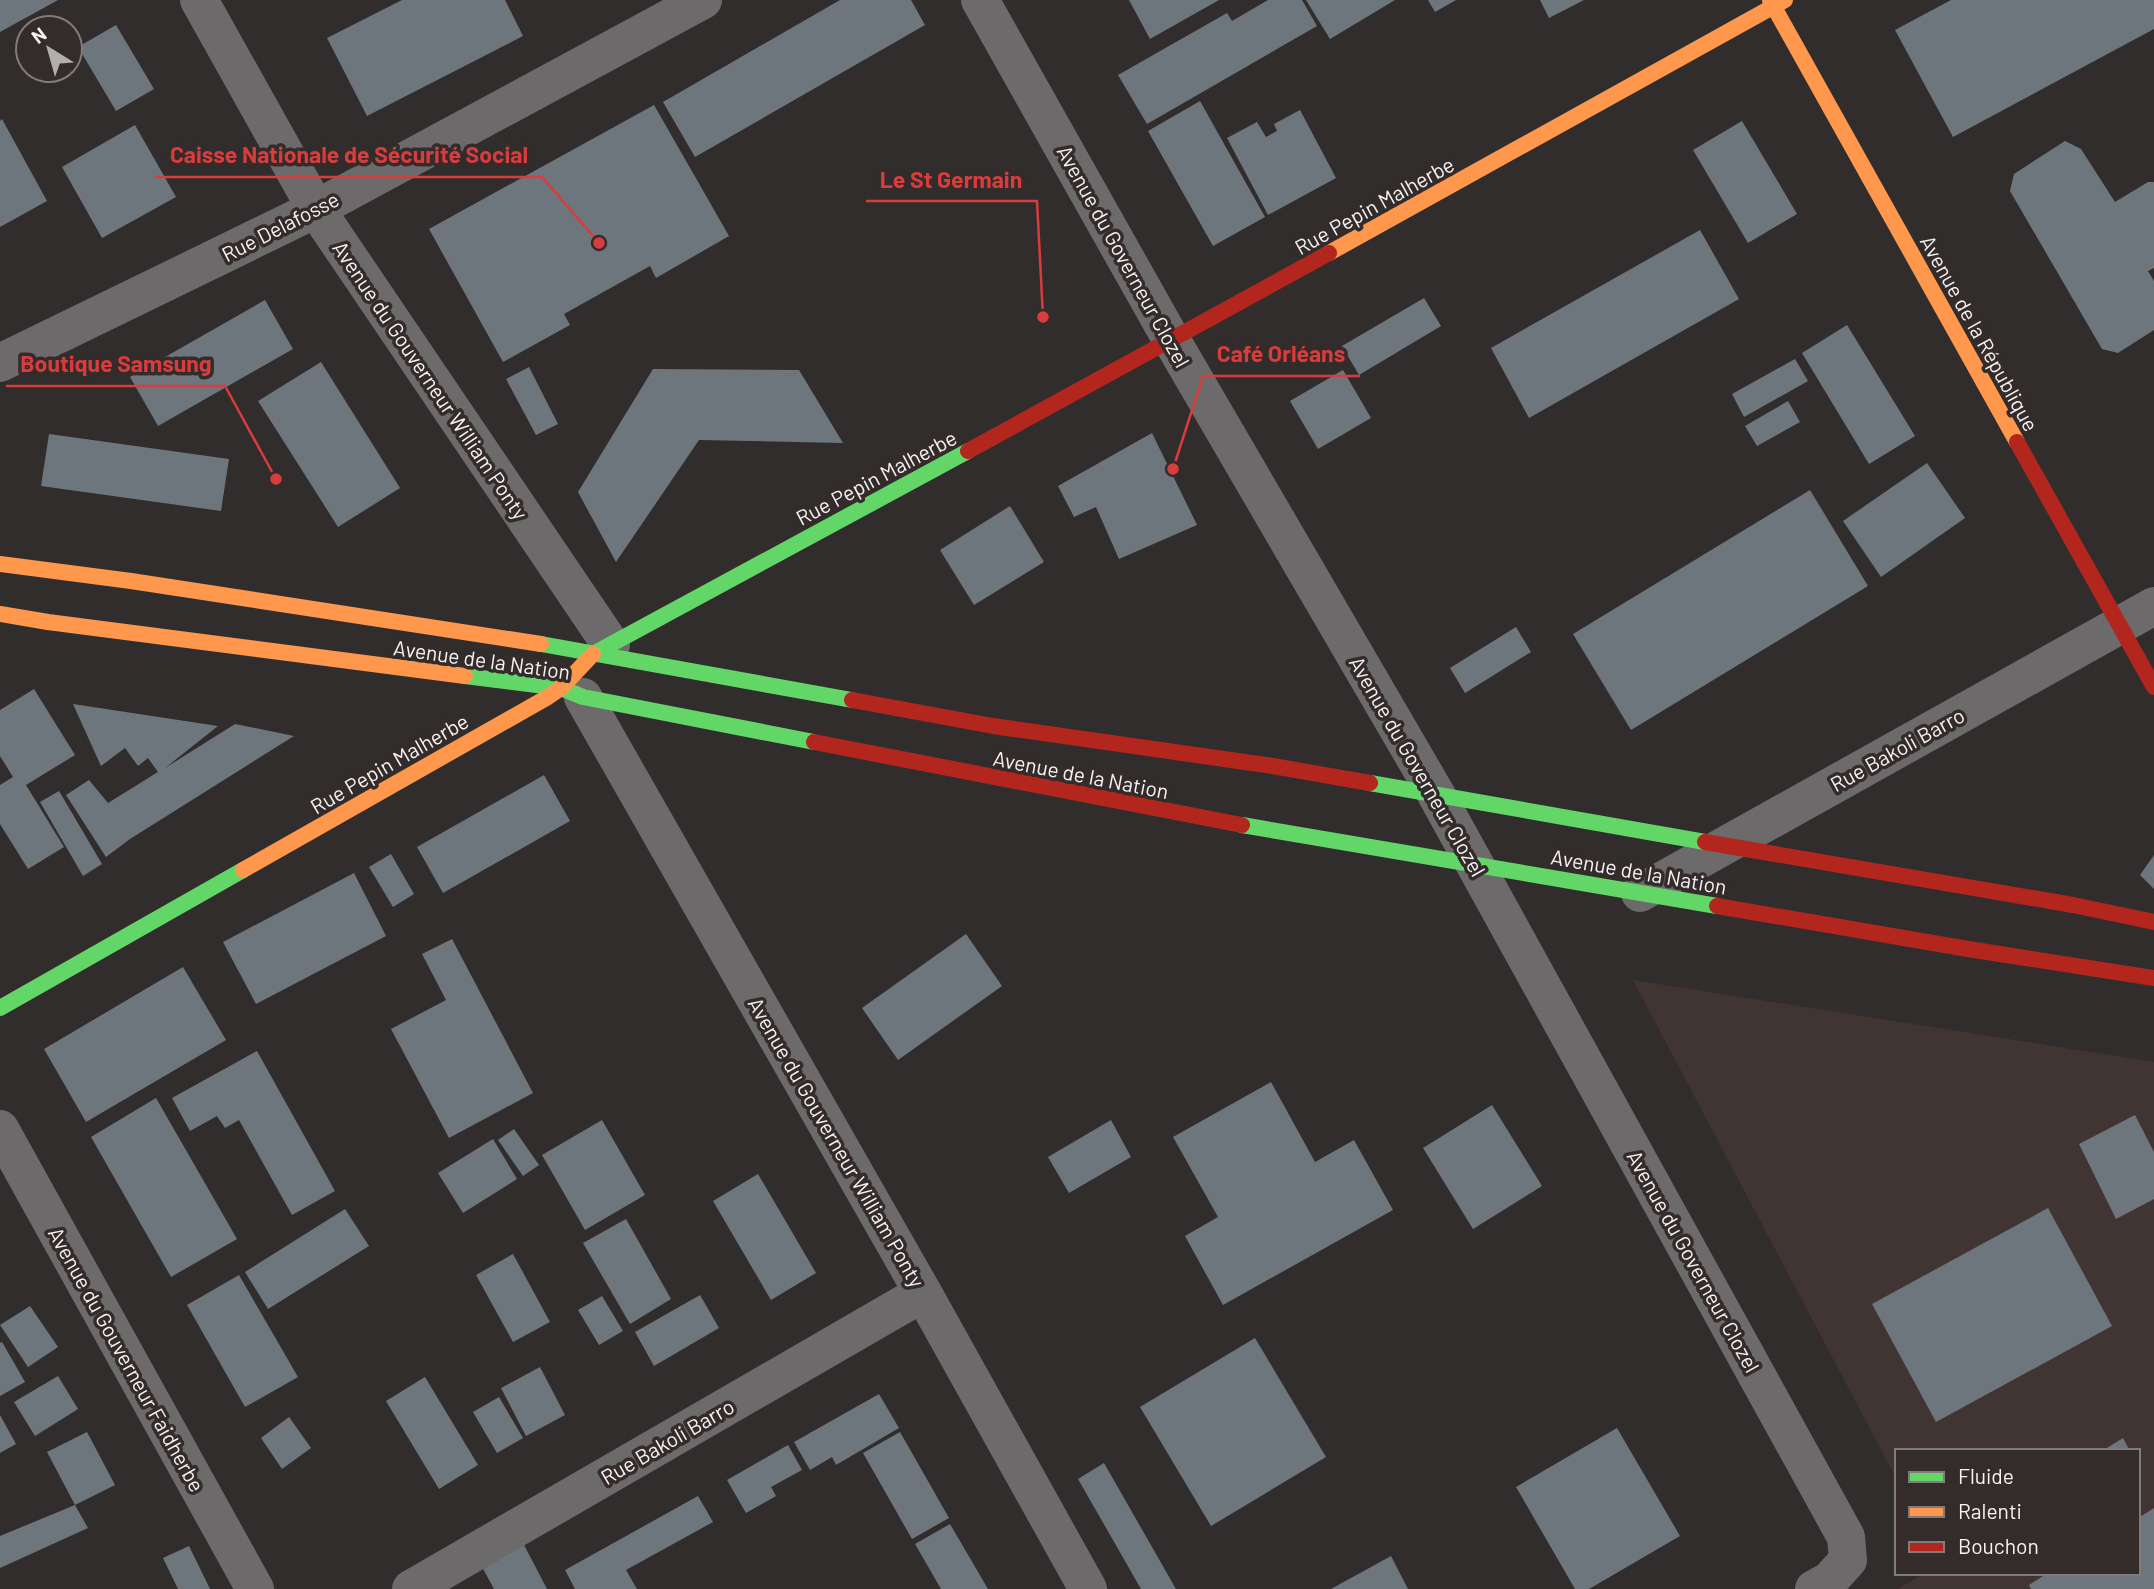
<svg xmlns="http://www.w3.org/2000/svg" width="2154" height="1589" viewBox="0 0 2154 1589" font-family="Barlow,sans-serif">
  <style>
    .built { fill: #413534 }
    .building { fill: #6e767d }
    .lines { fill: none; stroke-linecap: round; stroke-linejoin: round }
    .street { stroke: #6c6a6a; stroke-width: 38 }
    .fast { stroke: #63d668; stroke-width: 16 }
    .slow { stroke: #ff974d; stroke-width: 16 }
    .jam { stroke: #b3261e; stroke-width: 16 }
    .labels { text-anchor: middle; dominant-baseline: central; stroke-width: 7; stroke-linejoin: round; paint-order: stroke }
    .street-label { font-size: 21px; fill: #f7f3f2; stroke: #332c2b }
    .leader { fill: none; stroke: #d93c3c; stroke-width: 2.5 }
    .callout-dot { fill: #d93c3c; stroke: #332c2b; stroke-width: 2.5 }
    .callout-label { font-size: 23px; text-anchor: middle; font-weight: bold; fill: #d93c3c; stroke: #332c2b; stroke-width: 7; stroke-linejoin: round; paint-order: stroke }
  </style>
  <rect width="100%" height="100%" fill="#312d2d"/>
  <path class="built" d="M1633,980L2154,1062V1589H1898L1925,1573H2138V1451H1897V1480Z"/>
  <g class="building">
    <path d="M0,0H58L0,32Z"/>
    <path d="M402,0H505L523,36L367,116L327,38Z"/>
    <path d="M840,0H911L925,25L695,157L663,102Z"/>
    <path d="M1129,0H1219L1150,39Z"/>
    <path d="M1268,0H1302L1317,26L1147,124L1118,75L1227,13L1232,21Z"/>
    <path d="M1306,0H1395L1330,39Z"/>
    <path d="M1428,0H1456L1435,12Z"/>
    <path d="M1540,0H1584L1549,18Z"/>
    <path d="M1951,0H2154V29L1953,137L1895,30Z"/>
    <path d="M116,25L154,89L116,111L78,47Z"/>
    <path d="M1200,101L1265,217L1213,246L1148,131Z"/>
    <path d="M654,105L729,236L656,278L650,266L564,314L570,325L503,362L429,229Z"/>
    <path d="M1300,110L1336,178L1268,215L1227,138L1257,122L1266,137L1277,131L1274,124Z"/>
    <path d="M2,119L47,201L0,227V121Z"/>
    <path d="M1742,121L1797,214L1748,243L1693,150Z"/>
    <path d="M135,125L176,197L102,238L62,167Z"/>
    <path d="M2065,141L2081,149L2115,202L2148,182H2154V268L2148,271L2154,281V330L2118,353L2102,349L2010,191L2014,174Z"/>
    <path d="M1700,230L1739,299L1529,418L1491,348Z"/>
    <path d="M1424,298L1441,326L1359,375L1342,346Z"/>
    <path d="M265,300L293,349L158,426L130,377Z"/>
    <path d="M1847,325L1915,436L1869,464L1802,353Z"/>
    <path d="M1795,359L1808,381L1744,417L1732,394Z"/>
    <path d="M321,362L400,488L338,527L258,401Z"/>
    <path d="M529,367L558,424L536,435L506,379Z"/>
    <path d="M653,369L799,370L843,443L699,440L616,562L578,492Z"/>
    <path d="M1343,370L1371,418L1318,449L1290,401Z"/>
    <path d="M1788,401L1800,422L1757,446L1745,426Z"/>
    <path d="M1152,433L1197,525L1119,559L1096,507L1074,517L1058,486Z"/>
    <path d="M49,434L229,459L221,511L41,486Z"/>
    <path d="M1927,463L1965,518L1881,577L1843,521Z"/>
    <path d="M1810,490L1868,586L1631,730L1573,634Z"/>
    <path d="M1010,506L1044,562L974,605L940,550Z"/>
    <path d="M1516,627L1531,652L1465,693L1450,668Z"/>
    <path d="M34,689L75,755L26,785L64,847L28,869L0,824V785L13,777L0,756V710Z"/>
    <path d="M73,704L218,726L165,768L235,724L294,736L130,839L106,857L66,795L89,780L108,803L158,772L148,758L138,766L125,748L101,766Z"/>
    <path d="M544,775L570,821L443,893L417,847Z"/>
    <path d="M59,791L102,864L83,876L40,802Z"/>
    <path d="M391,854L414,894L393,907L369,867Z"/>
    <path d="M2154,855V889L2140,875Z"/>
    <path d="M354,873L386,936L256,1004L223,942Z"/>
    <path d="M966,934L1002,986L898,1060L862,1008Z"/>
    <path d="M452,939L533,1093L449,1138L391,1029L446,1000L422,954Z"/>
    <path d="M183,967L226,1040L86,1122L44,1049Z"/>
    <path d="M257,1051L335,1191L292,1215L239,1120L225,1128L217,1116L190,1131L172,1098Z"/>
    <path d="M1271,1082L1315,1162L1354,1140L1393,1210L1223,1305L1185,1236L1218,1217L1173,1137Z"/>
    <path d="M156,1098L237,1239L171,1277L91,1137Z"/>
    <path d="M1492,1105L1542,1186L1473,1229L1423,1148Z"/>
    <path d="M2135,1115L2154,1152V1199L2116,1219L2079,1144Z"/>
    <path d="M602,1120L645,1195L585,1230L542,1155Z"/>
    <path d="M1111,1120L1131,1157L1069,1193L1048,1157Z"/>
    <path d="M514,1129L539,1165L523,1176L498,1140Z"/>
    <path d="M493,1139L517,1179L463,1213L438,1173Z"/>
    <path d="M758,1174L816,1273L771,1300L713,1201Z"/>
    <path d="M2048,1208L2112,1326L1936,1422L1872,1304Z"/>
    <path d="M345,1209L369,1246L268,1309L245,1272Z"/>
    <path d="M626,1219L671,1299L630,1324L583,1243Z"/>
    <path d="M513,1254L550,1322L513,1342L476,1275Z"/>
    <path d="M239,1275L298,1377L245,1407L187,1305Z"/>
    <path d="M700,1295L719,1328L654,1366L635,1332Z"/>
    <path d="M602,1296L623,1331L599,1345L578,1310Z"/>
    <path d="M30,1306L58,1347L28,1367L0,1325Z"/>
    <path d="M1255,1338L1326,1457L1211,1526L1140,1407Z"/>
    <path d="M2,1342L25,1382L0,1396V1343Z"/>
    <path d="M540,1367L565,1415L526,1436L501,1388Z"/>
    <path d="M58,1376L78,1409L35,1436L14,1402Z"/>
    <path d="M425,1377L478,1465L439,1489L386,1401Z"/>
    <path d="M879,1394L899,1428L836,1465L832,1457L810,1470L794,1442Z"/>
    <path d="M499,1397L523,1438L497,1453L473,1412Z"/>
    <path d="M0,1415L16,1444L0,1453Z"/>
    <path d="M289,1417L311,1448L282,1469L261,1438Z"/>
    <path d="M1617,1428L1680,1536L1589,1589H1575L1516,1487Z"/>
    <path d="M87,1432L115,1485L75,1505L47,1452Z"/>
    <path d="M900,1432L949,1518L912,1539L863,1453Z"/>
    <path d="M2123,1438L2130,1451H2102Z"/>
    <path d="M788,1445L802,1470L771,1487L776,1496L746,1513L727,1480Z"/>
    <path d="M1104,1463L1176,1589H1141L1078,1479Z"/>
    <path d="M698,1496L713,1522L626,1570L637,1589H575L565,1570Z"/>
    <path d="M75,1505L88,1528L0,1568V1536Z"/>
    <path d="M2154,1508V1589H2031L2029,1585L2048,1573H2138V1518Z"/>
    <path d="M950,1524L988,1589H941L915,1544Z"/>
    <path d="M523,1543L547,1589H494L481,1565Z"/>
    <path d="M189,1546L210,1589H178L163,1558Z"/>
    <path d="M1391,1556L1408,1589H1331Z"/>
  </g>
  <g class="lines">
    <g class="street">
      <path d="M199,0L316,209L611,645"/>
      <path d="M980,0L1172,341L1436,794L1846,1537L1848,1560L1830,1580L1814,1589"/>
      <path d="M0,363L316,209L703,0"/>
      <path d="M583,697L923,1293L1088,1589"/>
      <path d="M1640,893L2154,606"/>
      <path d="M0,1129L255,1589"/>
      <path d="M411,1589L923,1293"/>
    </g>
    <g class="fast">
      <path d="M541,644L852,700"/>
      <path d="M593,654L968,451"/>
      <path d="M465,676L561,688L583,697L814,742"/>
      <path d="M1370,783L1705,842"/>
      <path d="M1242,825L1717,906"/>
      <path d="M0,1008L243,870"/>
    </g>
    <g class="slow">
      <path d="M1770,0L2017,442"/>
      <path d="M1329,253L1785,0"/>
      <path d="M0,564L131,581L541,644"/>
      <path d="M0,614L48,622L465,676"/>
      <path d="M243,870L548,697L561,688L593,654"/>
    </g>
    <g class="jam">
      <path d="M2017,442L2154,687"/>
      <path d="M968,451L1329,253"/>
      <path d="M852,700L993,726L1273,766L1370,783"/>
      <path d="M814,742L1242,825"/>
      <path d="M1705,842L2073,905L2154,922"/>
      <path d="M1717,906L1968,949L2154,978"/>
    </g>
  </g>
  <g class="labels">
    <g class="street-label">
      <text transform="translate(1374 205) rotate(-29)">Rue Pepin Malherbe</text>
      <text transform="translate(280 226) rotate(-27)">Rue Delafosse</text>
      <text transform="translate(1124 256) rotate(61)">Avenue du Governeur Clozel</text>
      <text transform="translate(1980 333) rotate(61)">Avenue de la République</text>
      <text transform="translate(431 380) rotate(56)">Avenue du Gouverneur William Ponty</text>
      <text transform="translate(876 477) rotate(-28)">Rue Pepin Malherbe</text>
      <text transform="translate(482 659) rotate(8)">Avenue de la Nation</text>
      <text transform="translate(1897 749) rotate(-29)">Rue Bakoli Barro</text>
      <text transform="translate(389 763) rotate(-30)">Rue Pepin Malherbe</text>
      <text transform="translate(1418 766) rotate(60)">Avenue du Governeur Clozel</text>
      <text transform="translate(1081 774) rotate(11)">Avenue de la Nation</text>
      <text transform="translate(1639 871) rotate(10)">Avenue de la Nation</text>
      <text transform="translate(837 1142) rotate(60)">Avenue du Gouverneur William Ponty</text>
      <text transform="translate(1694 1261) rotate(61)">Avenue du Governeur Clozel</text>
      <text transform="translate(127 1359) rotate(61)">Avenue du Gouverneur Faidherbe</text>
      <text transform="translate(667 1441) rotate(-30)">Rue Bakoli Barro</text>
    </g>
  </g>
  <path class="leader" d="M599 243L542 177H155M1043 317L1037 201H866M1173 469L1203 376H1360M276 479L225 386H6"/>
  <g class="callout-dot">
    <circle cx="599" cy="243" r="7"/>
    <circle cx="1043" cy="317" r="7"/>
    <circle cx="1173" cy="469" r="7"/>
    <circle cx="276" cy="479" r="7"/>
  </g>
  <g class="callout-label">
    <text x="349" y="163">Caisse Nationale de Sécurité Social</text>
    <text x="951" y="188">Le St Germain</text>
    <text x="1281" y="362">Café Orléans</text>
    <text x="116" y="372">Boutique Samsung</text>
  </g>
  <rect x="1895" y="1449" width="245" height="126" fill="#332c2b" stroke="#817c7b" stroke-width="2"/>
  <rect x="1909" y="1472" width="35" height="10" fill="#63d668" stroke="#817c7b" stroke-width="2"/>
  <text x="1958" y="1484" font-size="21" fill="#f7f3f2">Fluide</text>
  <rect x="1909" y="1507" width="35" height="10" fill="#ff974d" stroke="#817c7b" stroke-width="2"/>
  <text x="1958" y="1519" font-size="21" fill="#f7f3f2">Ralenti</text>
  <rect x="1909" y="1542" width="35" height="10" fill="#b3261e" stroke="#817c7b" stroke-width="2"/>
  <text x="1958" y="1554" font-size="21" fill="#f7f3f2">Bouchon</text>
  <g transform="translate(49 49) rotate(323)"><circle r="33" fill="#332c2b" stroke="#817c7b" stroke-width="2"/>
  <path d="M0-5L12 26L0 18L-12 26Z" fill="#b2aead"/>
  <text y="-10" font-size="19" font-weight="bold" text-anchor="middle" fill="#f7f3f2">N</text>
  </g>
</svg>
